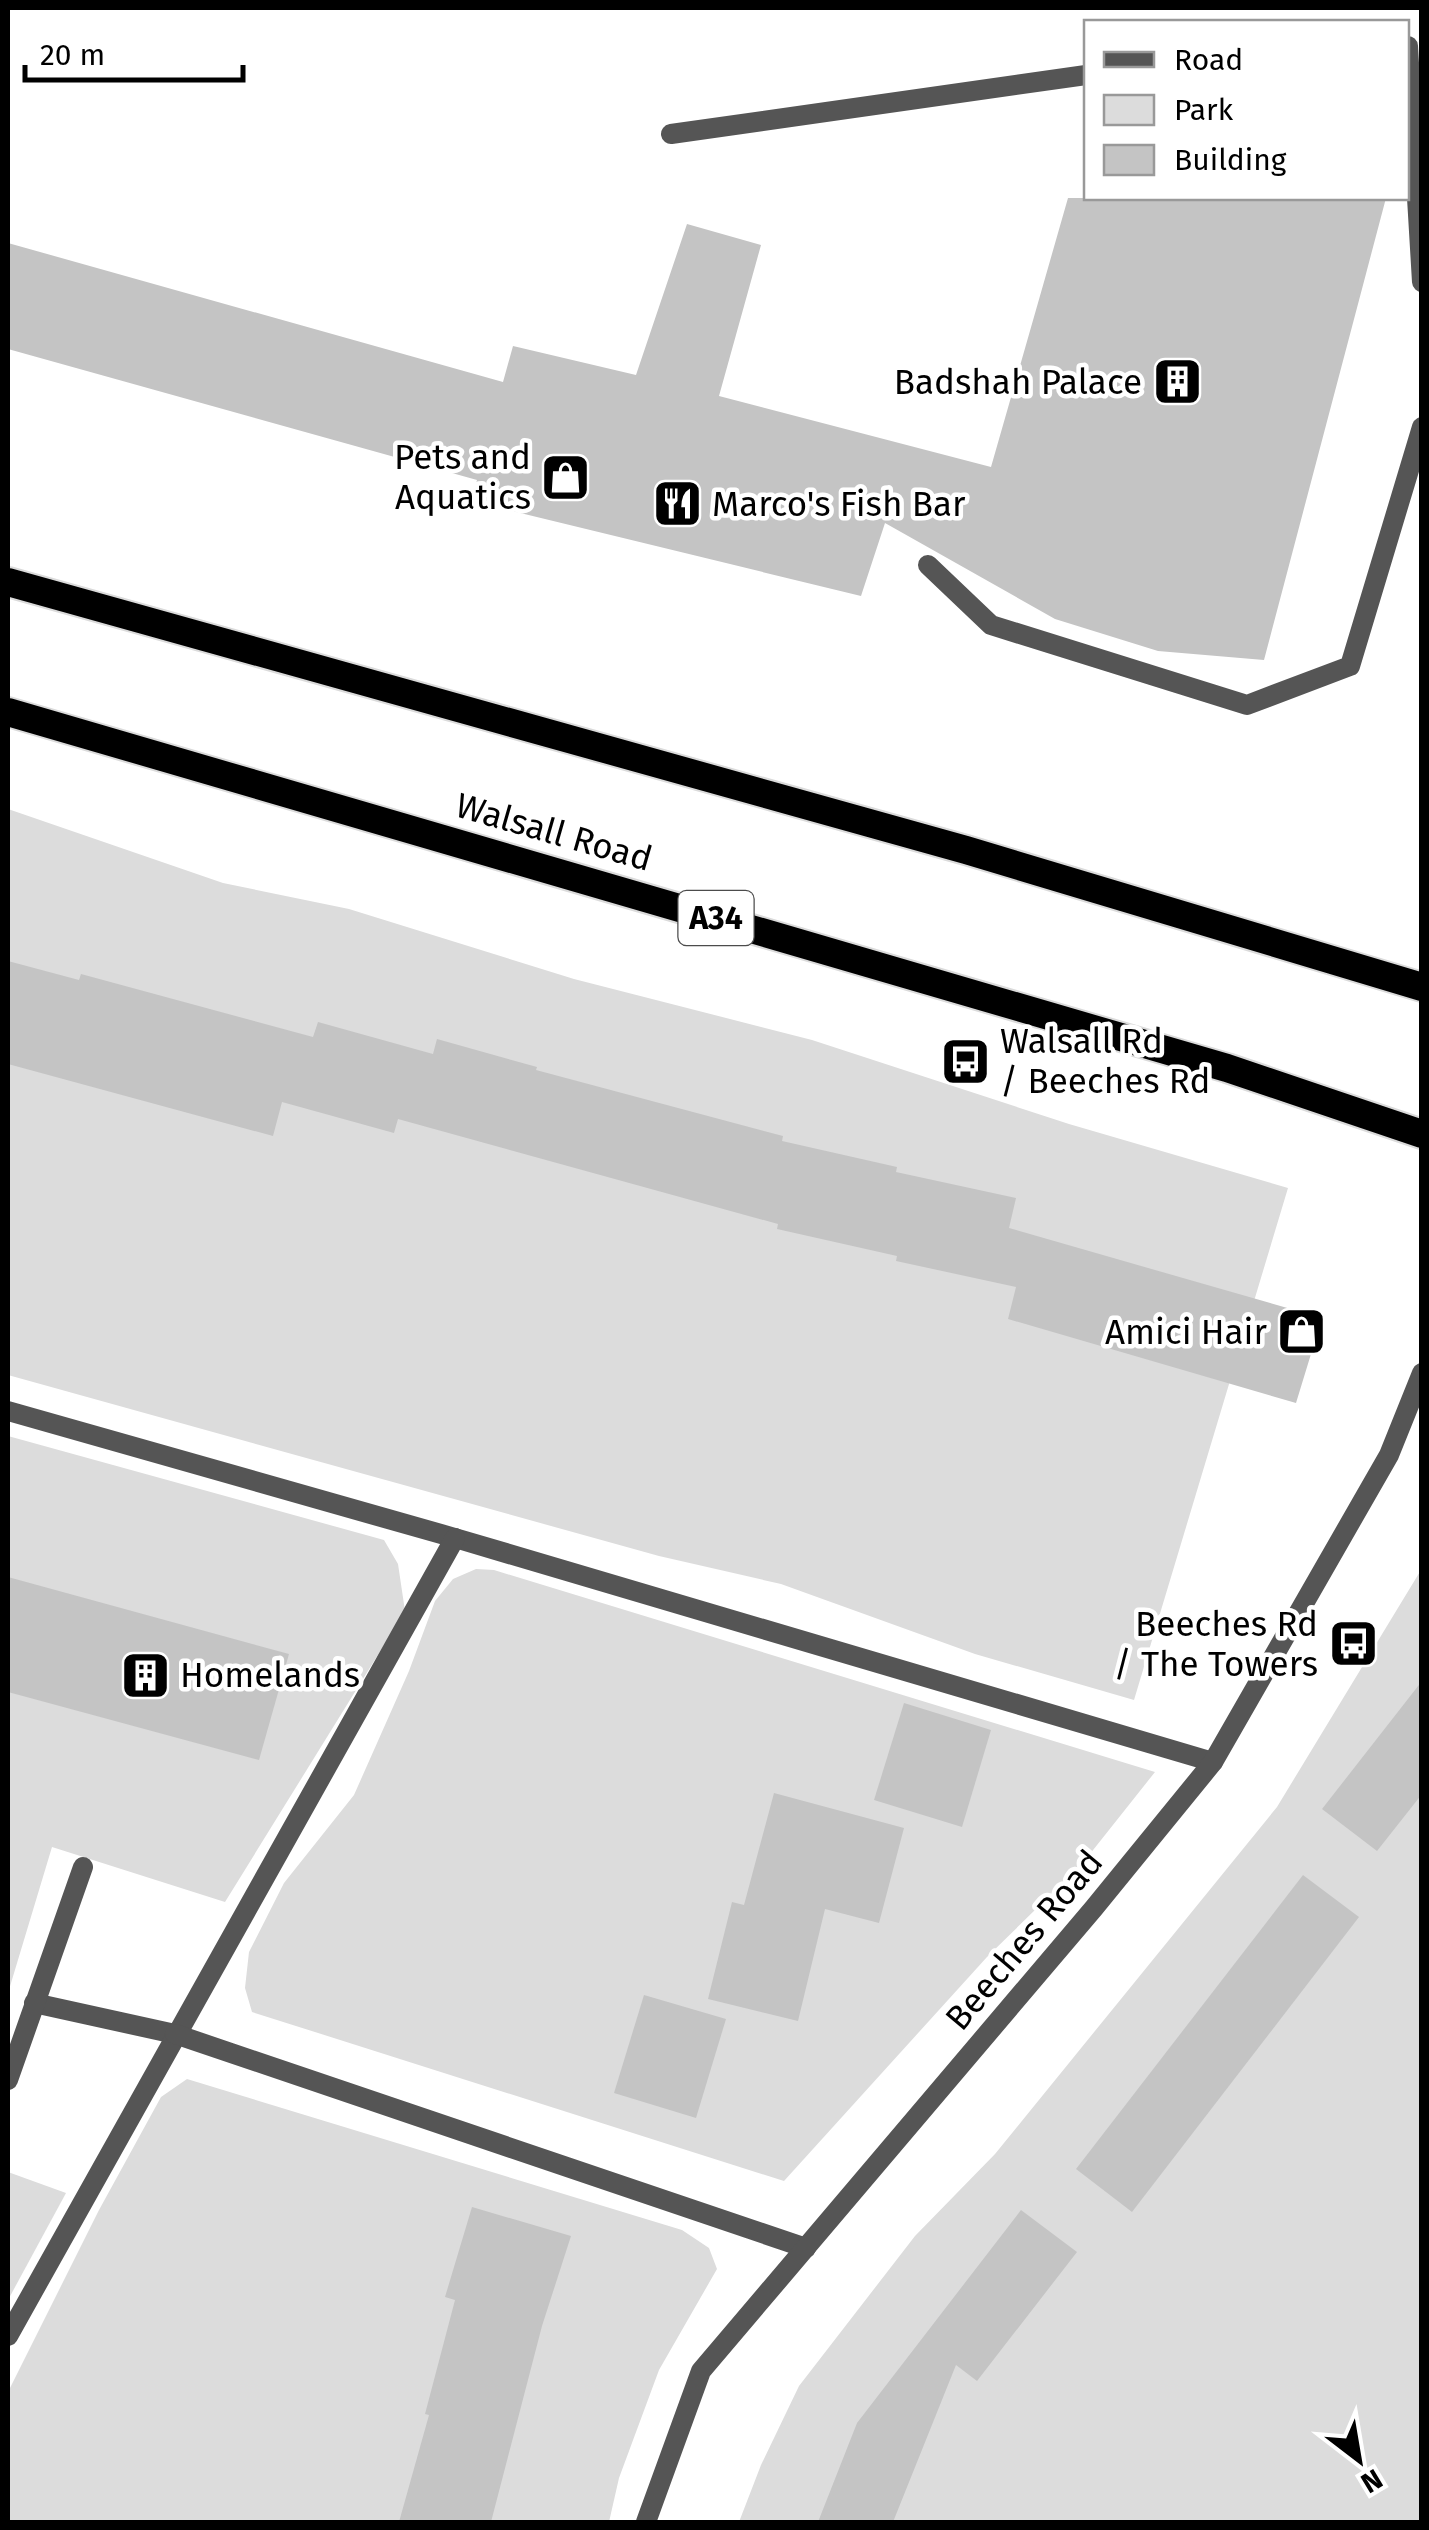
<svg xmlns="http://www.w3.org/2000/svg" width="1429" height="2530" viewBox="0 0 1429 2530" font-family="'Fira Sans',sans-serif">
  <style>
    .green { fill: #dcdcdc }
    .building { fill: #c4c4c4 }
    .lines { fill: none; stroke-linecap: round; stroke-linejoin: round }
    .trunk-casing { stroke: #dbdbdb; stroke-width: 32 }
    .service { stroke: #555; stroke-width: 20 }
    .minor { stroke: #555; stroke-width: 20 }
    .trunk { stroke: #000; stroke-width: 28 }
    .labels { text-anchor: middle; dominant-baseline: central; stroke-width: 9; stroke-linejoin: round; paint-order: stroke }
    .shield { fill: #fff; stroke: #4c4c4c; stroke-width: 2.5 }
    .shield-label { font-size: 32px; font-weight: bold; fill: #000 }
    .poi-label { font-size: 35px; fill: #000; stroke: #fff; text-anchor: end }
    .street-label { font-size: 35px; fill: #000; stroke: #fff }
  </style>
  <rect width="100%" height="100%" fill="#fff"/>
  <g class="green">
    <path d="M8,809L223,883L349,909L574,979L812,1040L1069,1124L1288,1188L1134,1700L975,1654L781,1584L659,1556L8,1375Z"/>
    <path d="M8,1436L384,1540L398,1564L405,1611L225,1902L52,1847L8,1993Z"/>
    <path d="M476,1569L494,1570L1155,1772L1082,1864L987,1957L784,2181L252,2012L245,1988L249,1952L284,1883L354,1795L409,1671L435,1601L453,1579Z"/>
    <path d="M1421,1570V2522H739L761,2465L799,2386L915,2236L995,2154L1277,1807Z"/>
    <path d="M187,2079L682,2230L709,2248L717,2269L659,2370L619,2478L609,2522H8V2392L99,2210L161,2097Z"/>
    <path d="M8,2172L66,2193L8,2300Z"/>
  </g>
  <g class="building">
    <path d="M1068,198H1386L1264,660L1158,651L1055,619L885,523L861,596L471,501L477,480L8,349V243L503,382L513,346L636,375L687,224L761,245L719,396L991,467Z"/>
    <path d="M8,961L79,980L81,974L313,1037L318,1022L433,1054L437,1039L537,1067L536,1070L783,1136L782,1141L897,1167L896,1172L1016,1198L1009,1228L1322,1318L1296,1403L1008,1319L1016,1287L896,1261L897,1256L777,1229L778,1224L398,1119L394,1133L282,1102L273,1136L8,1064Z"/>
    <path d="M8,1577L289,1654L259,1760L8,1692Z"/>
    <path d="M1422,1681V1794L1377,1851L1322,1809Z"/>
    <path d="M904,1703L991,1730L962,1827L874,1800Z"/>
    <path d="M774,1793L904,1828L879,1923L825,1909L798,2021L708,1999L732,1902L744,1905Z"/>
    <path d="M1303,1875L1359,1917L1132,2212L1076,2169Z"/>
    <path d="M644,1995L726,2019L696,2118L614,2093Z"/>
    <path d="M472,2207L571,2236L542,2326L491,2522H399L429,2415L425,2414L455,2300L445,2297Z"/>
    <path d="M1021,2210L1077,2252L977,2381L956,2365L893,2522H818L857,2423Z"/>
  </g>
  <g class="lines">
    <defs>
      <g id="trunk">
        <path d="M8,582L966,850L1422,987"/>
        <path d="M8,712L1227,1068L1422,1134"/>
      </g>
    </defs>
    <use href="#trunk" class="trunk-casing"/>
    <g class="service">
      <path d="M1408,46L1422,282"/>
      <path d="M671,134L1086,75"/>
      <path d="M928,565L991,625L1247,705L1350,666L1422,427"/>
      <path d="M8,1411L455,1538L1213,1762"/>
      <path d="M34,2003L175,2034"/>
      <path d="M8,2080L83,1867"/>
      <path d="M8,2336L455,1538"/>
    </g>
    <g class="minor">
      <path d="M175,2034L806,2248"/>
      <path d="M646,2522L701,2371L1094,1908L1213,1762L1389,1455L1422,1373"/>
    </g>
    <use href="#trunk" class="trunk"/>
  </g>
  <defs>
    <symbol id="building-square" viewBox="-11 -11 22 22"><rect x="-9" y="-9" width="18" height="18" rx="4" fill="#000" stroke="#fff"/><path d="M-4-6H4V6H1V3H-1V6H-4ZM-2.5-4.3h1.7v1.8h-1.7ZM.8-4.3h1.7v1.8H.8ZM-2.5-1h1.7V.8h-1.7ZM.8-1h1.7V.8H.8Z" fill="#fff"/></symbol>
    <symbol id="shop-square" viewBox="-11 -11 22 22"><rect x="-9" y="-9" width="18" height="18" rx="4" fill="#000" stroke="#fff"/><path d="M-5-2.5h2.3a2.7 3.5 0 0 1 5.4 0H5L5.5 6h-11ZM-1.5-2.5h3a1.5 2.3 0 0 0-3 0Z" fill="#fff"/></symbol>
    <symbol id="restaurant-square" viewBox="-11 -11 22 22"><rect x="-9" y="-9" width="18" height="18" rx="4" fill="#000" stroke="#fff"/><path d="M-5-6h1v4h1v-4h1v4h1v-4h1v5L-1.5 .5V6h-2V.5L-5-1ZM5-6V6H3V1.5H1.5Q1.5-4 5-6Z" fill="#fff"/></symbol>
    <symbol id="bus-square" viewBox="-11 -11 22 22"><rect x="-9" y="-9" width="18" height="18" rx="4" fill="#000" stroke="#fff"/><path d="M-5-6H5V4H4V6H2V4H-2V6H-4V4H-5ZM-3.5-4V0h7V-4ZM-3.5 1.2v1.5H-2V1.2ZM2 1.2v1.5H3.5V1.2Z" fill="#fff"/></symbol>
  </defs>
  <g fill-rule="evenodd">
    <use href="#building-square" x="1150" y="354" width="55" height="55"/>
    <use href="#shop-square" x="538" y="450" width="55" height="55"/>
    <use href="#restaurant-square" x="650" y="476" width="55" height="55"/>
    <use href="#bus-square" x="938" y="1034" width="55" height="55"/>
    <use href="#shop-square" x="1274" y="1304" width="55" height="55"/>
    <use href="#bus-square" x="1326" y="1616" width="55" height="55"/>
    <use href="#building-square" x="118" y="1648" width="55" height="55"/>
  </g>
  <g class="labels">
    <rect class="shield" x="678.5" y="891" width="75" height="54" rx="8"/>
    <g class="shield-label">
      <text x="716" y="918">A34</text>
    </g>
    <g class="poi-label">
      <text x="1142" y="382">Badshah Palace</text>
      <text x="531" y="457">Pets and<tspan x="531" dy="40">Aquatics</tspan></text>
      <text x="712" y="504" text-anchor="start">Marco's Fish Bar</text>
      <text x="1000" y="1041" text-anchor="start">Walsall Rd<tspan x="1000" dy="40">/ Beeches Rd</tspan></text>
      <text x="1267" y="1332">Amici Hair</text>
      <text x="1318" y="1624">Beeches Rd<tspan x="1318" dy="40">/ The Towers</tspan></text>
      <text x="180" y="1675" text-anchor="start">Homelands</text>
    </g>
    <g class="street-label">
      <text transform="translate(554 832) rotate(16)">Walsall Road</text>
      <text transform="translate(1024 1940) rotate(-50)">Beeches Road</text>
    </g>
  </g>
  <rect width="1429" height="2530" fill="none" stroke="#000000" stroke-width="20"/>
  <rect x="1084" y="20" width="325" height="180" fill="#ffffff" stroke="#999999" stroke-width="2.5"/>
  <rect x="1104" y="52" width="50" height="15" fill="#555555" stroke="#999999" stroke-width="2.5"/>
  <text x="1174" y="70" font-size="30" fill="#000000">Road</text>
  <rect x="1104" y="95" width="50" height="30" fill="#dcdcdc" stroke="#999999" stroke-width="2.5"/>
  <text x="1174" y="120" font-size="30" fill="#000000">Park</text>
  <rect x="1104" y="145" width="50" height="30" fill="#c4c4c4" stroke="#999999" stroke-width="2.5"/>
  <text x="1174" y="170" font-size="30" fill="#000000">Building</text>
  <g transform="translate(1359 2460) rotate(149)" stroke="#ffffff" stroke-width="8" paint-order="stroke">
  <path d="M0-8L18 38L0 25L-18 38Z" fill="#000000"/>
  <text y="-15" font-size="28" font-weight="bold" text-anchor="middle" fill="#000000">N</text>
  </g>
  <path d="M25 65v15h218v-15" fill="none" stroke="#000000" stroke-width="5"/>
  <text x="40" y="65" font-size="30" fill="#000000" stroke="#ffffff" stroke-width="8" paint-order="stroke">20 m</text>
</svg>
